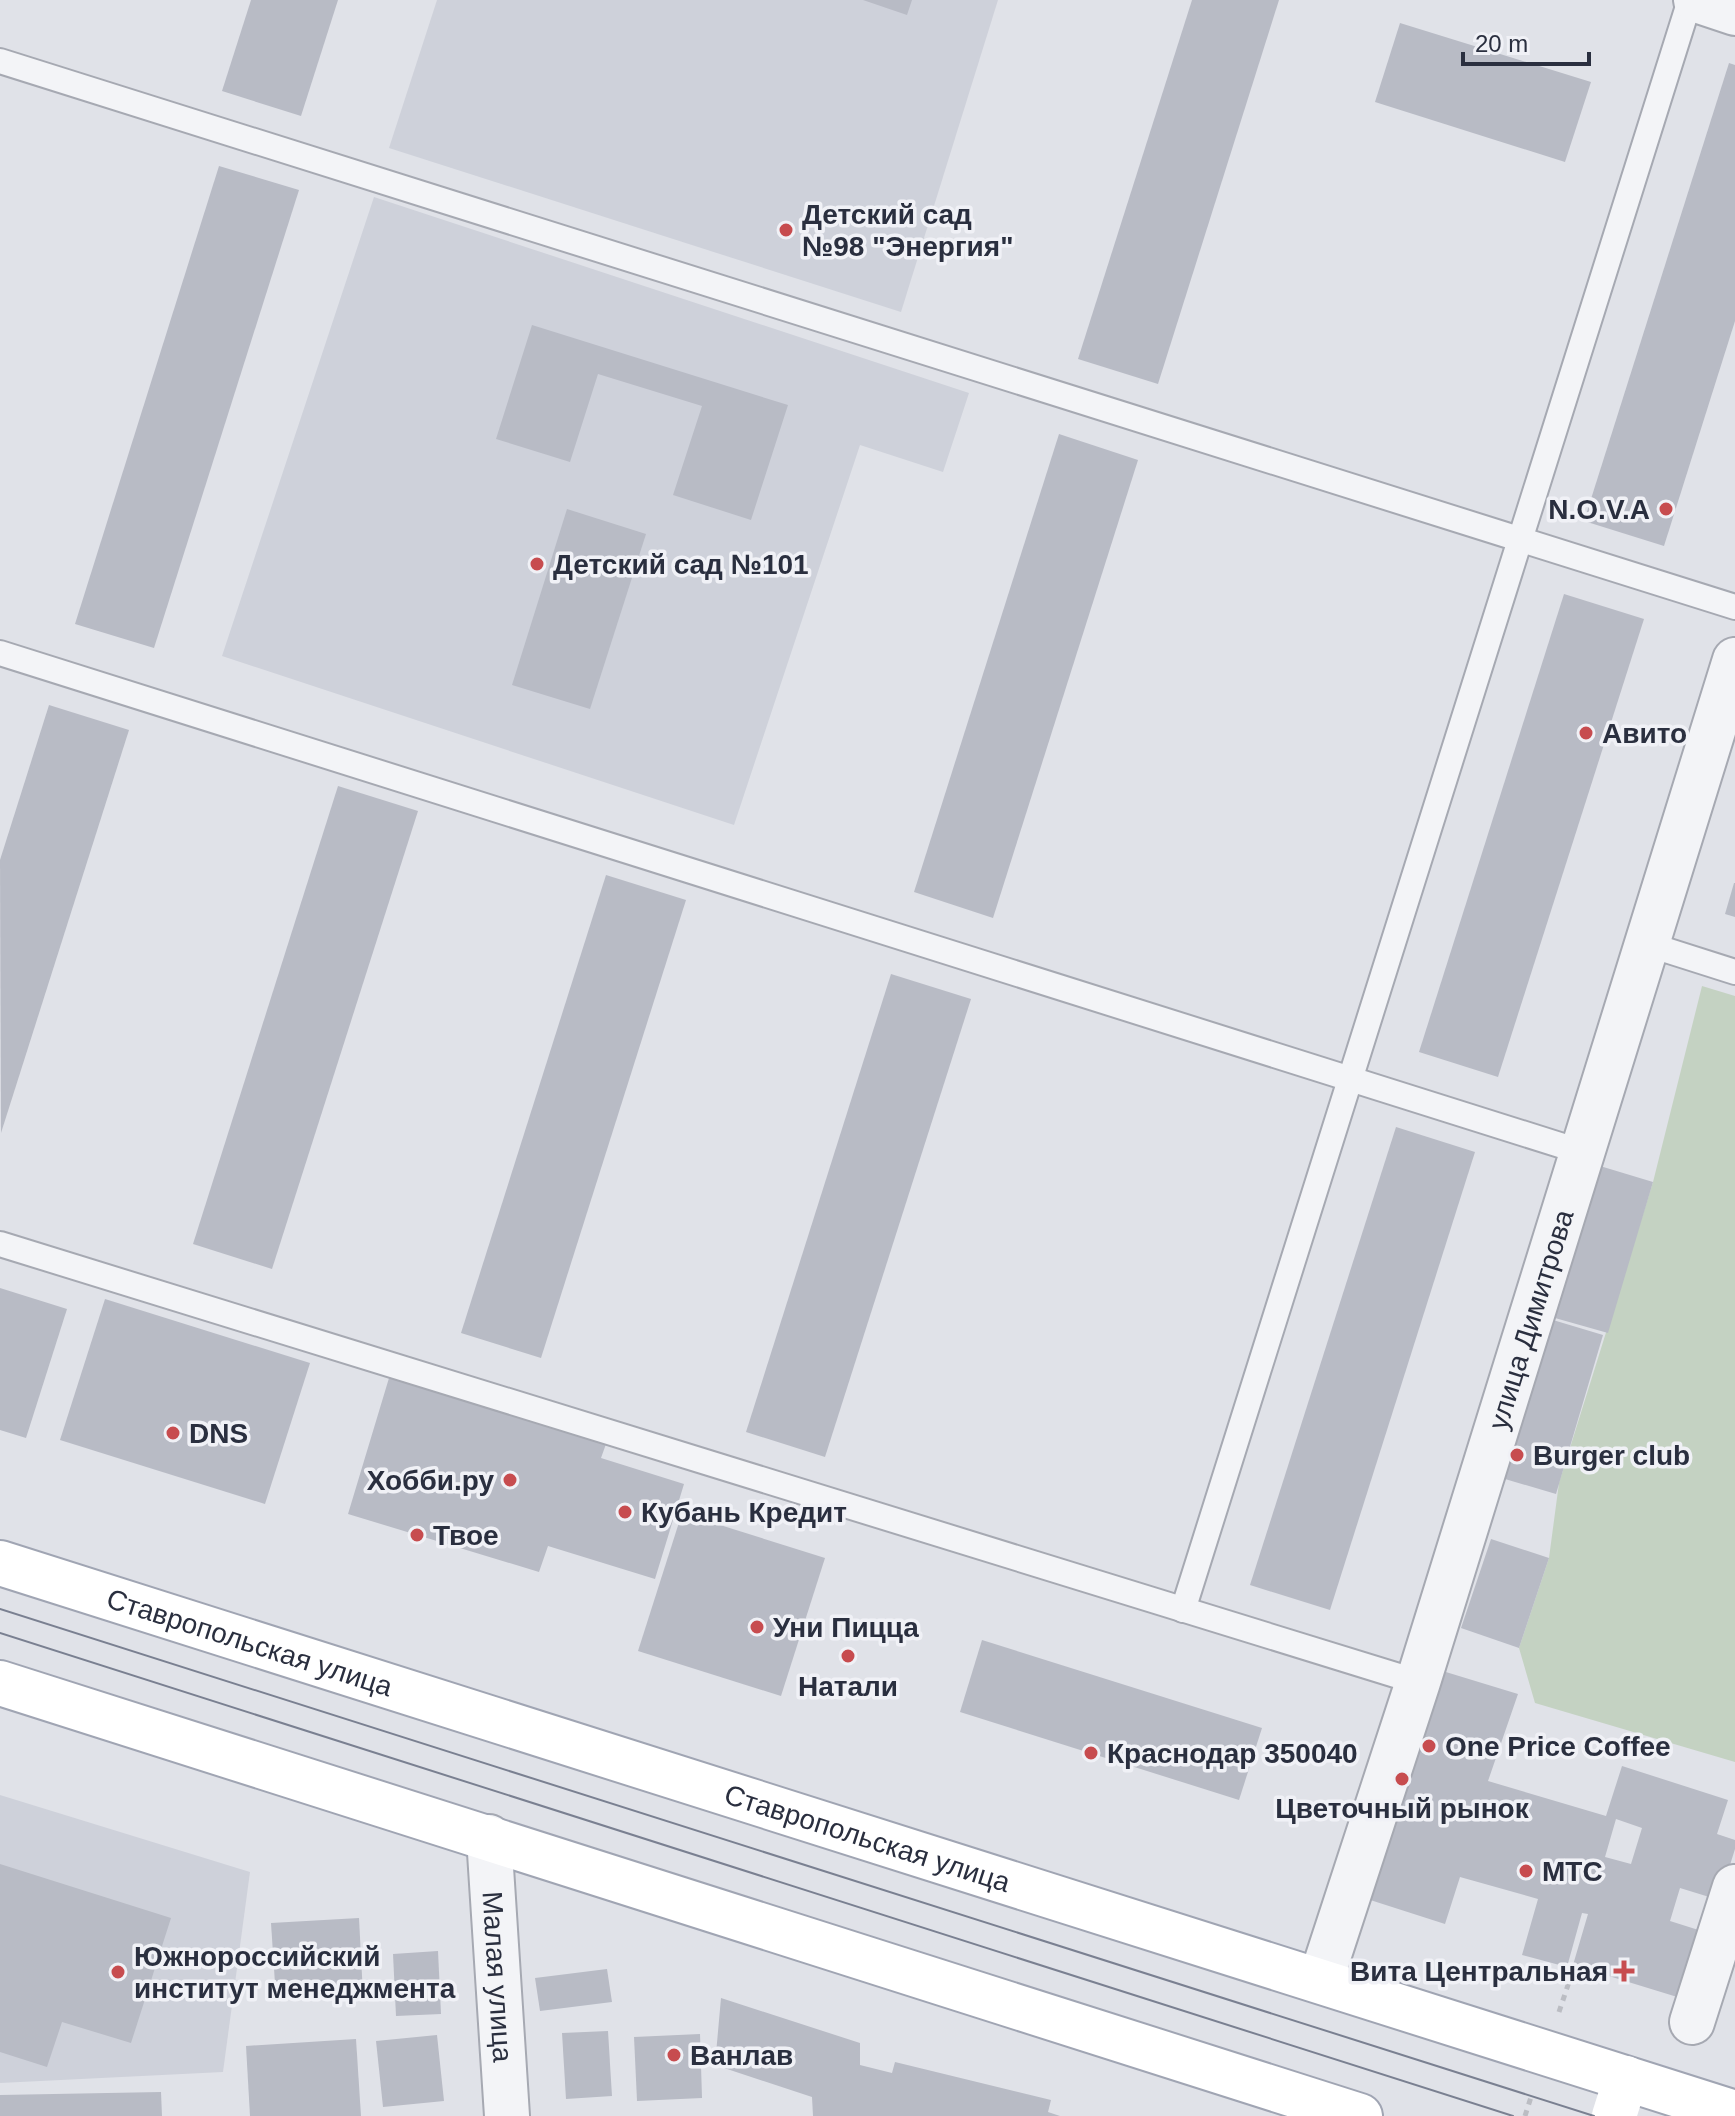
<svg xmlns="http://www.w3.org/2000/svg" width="1735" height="2116" viewBox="0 0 1735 2116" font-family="Helvetica,sans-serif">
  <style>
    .built { fill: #ced1da }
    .green { fill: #c4d2c2 }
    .building { fill: #b8bbc5; fill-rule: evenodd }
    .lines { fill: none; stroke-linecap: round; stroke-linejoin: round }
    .lane-casing { stroke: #a6a9b2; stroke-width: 28 }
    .street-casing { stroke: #a6a9b2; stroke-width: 48 }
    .primary-casing { stroke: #a0a5b3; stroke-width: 48 }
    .path { stroke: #bbbdc3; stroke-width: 5; stroke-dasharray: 6 6; stroke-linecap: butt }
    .lane { stroke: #f3f4f7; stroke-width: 24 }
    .street { stroke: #f3f4f7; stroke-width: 44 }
    .secondary { stroke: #fff; stroke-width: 44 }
    .primary { stroke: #fff; stroke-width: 44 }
    .tram { stroke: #7a8091; stroke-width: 2 }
    .poi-dot { fill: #c74c4f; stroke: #f0f1f6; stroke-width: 3 }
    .labels { text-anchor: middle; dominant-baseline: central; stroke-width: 7; stroke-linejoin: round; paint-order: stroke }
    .poi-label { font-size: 28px; font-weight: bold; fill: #2a2f3f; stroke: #f0f1f6; text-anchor: start }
    .street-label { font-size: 28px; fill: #2a2f3f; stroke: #f0f1f6 }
  </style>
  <rect width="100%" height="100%" fill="#e0e2e8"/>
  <g class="built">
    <path d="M437,0H998L901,312L389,148Z"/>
    <path d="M374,197L969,393L943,472L860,445L734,825L222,656Z"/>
    <path d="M0,1795L250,1872L223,2072L0,2083Z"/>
  </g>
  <path class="green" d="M1702,986L1735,996V1762L1535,1703L1519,1648L1549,1558L1559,1483L1653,1182Z"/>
  <g class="building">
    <path d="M251,0H338L301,116L222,91Z"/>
    <path d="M863,0H912L907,15Z"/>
    <path d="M1192,0H1279L1158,384L1078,359Z"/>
    <path d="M1400,23L1591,82L1565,162L1375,102Z"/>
    <path d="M1729,63L1735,65V321L1664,546L1584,521Z"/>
    <path d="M219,166L299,190L154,648L75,624Z"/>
    <path d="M532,325L788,405L751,520L673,495L702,406L598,374L570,462L496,439Z"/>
    <path d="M1059,434L1138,460L993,918L914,892Z"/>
    <path d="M567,509L646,534L590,709L512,685Z"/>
    <path d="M1564,594L1644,619L1498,1077L1419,1052Z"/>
    <path d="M49,705L129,730L1,1133L0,860Z"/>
    <path d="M338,786L418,811L272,1269L193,1244Z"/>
    <path d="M606,875L686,900L541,1358L461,1333Z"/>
    <path d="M1734,883H1735V917L1725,914Z"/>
    <path d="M891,974L971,999L825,1457L746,1432Z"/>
    <path d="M1396,1127L1475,1152L1330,1610L1250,1585Z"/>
    <path d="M1600,1166L1653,1182L1608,1333L1555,1318Z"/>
    <path d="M0,1288L67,1309L26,1438L0,1430Z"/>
    <path d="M105,1299L310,1363L265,1504L60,1440Z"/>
    <path d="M1553,1320L1603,1335L1556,1494L1505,1479Z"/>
    <path d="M389,1378L606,1444L601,1458L684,1484L655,1579L548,1546L539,1572L348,1514Z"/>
    <path d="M682,1513L825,1558L781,1696L638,1651Z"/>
    <path d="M1491,1539L1549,1558L1519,1648L1461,1628Z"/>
    <path d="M982,1640L1262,1728L1239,1800L960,1712Z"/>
    <path d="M1436,1669L1518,1694L1488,1781L1606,1816L1622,1766L1728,1800L1717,1834L1735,1840V1849L1719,1900L1680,1888L1670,1921L1708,1933L1687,2000L1573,1965L1588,1914L1582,1913L1567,1967L1522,1955L1538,1899L1460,1877L1445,1924L1364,1898ZM1616,1819L1642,1828L1631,1864L1605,1857Z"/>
    <path d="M0,1864L171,1918L131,2043L62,2022L47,2067L0,2052Z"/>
    <path d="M359,1918L363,1995L276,1999L271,1923Z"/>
    <path d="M438,1951L441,2014L396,2016L393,1954Z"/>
    <path d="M607,1969L612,2002L540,2011L535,1978Z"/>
    <path d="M721,1998L860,2043V2065L892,2073L895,2062L1051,2100L1048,2112L1060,2116H813L812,2097L715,2065Z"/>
    <path d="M608,2031L612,2096L566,2099L562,2033Z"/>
    <path d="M700,2034L702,2098L637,2101L634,2037Z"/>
    <path d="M437,2035L444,2101L383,2107L376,2041Z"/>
    <path d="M356,2039L361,2116H250L246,2046Z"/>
    <path d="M161,2092L162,2116H0V2095Z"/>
  </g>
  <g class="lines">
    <defs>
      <g id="lane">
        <path d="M0,61L1735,607"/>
        <path d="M0,653L1582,1152"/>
        <path d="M1647,944L1735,972"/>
        <path d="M0,1244L1418,1682"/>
        <path d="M1183,1610L1690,0"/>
      </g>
      <g id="street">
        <path d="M1696,0L1735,13"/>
        <path id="s1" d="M489,1837L507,2116"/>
        <path id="s2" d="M1321,1979L1418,1682L1735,660"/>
        <path d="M1692,2022L1735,1887"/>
      </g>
      <g id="primary">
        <path id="s3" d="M0,1563L1735,2113"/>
        <path d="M0,1683L1360,2116"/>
      </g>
    </defs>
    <use href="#lane" class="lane-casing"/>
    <use href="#street" class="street-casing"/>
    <use href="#primary" class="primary-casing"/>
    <g class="path">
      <path d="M1559,2012L1570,1979"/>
      <path d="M1525,2116L1532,2094"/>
    </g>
    <use href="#lane" class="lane"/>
    <use href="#street" class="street"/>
    <path class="secondary" d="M1614,2116L1626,2078"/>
    <use href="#primary" class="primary"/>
    <g class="tram">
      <path d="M0,1609L1594,2116"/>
      <path d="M0,1633L1513,2116"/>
    </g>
  </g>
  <g class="poi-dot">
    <circle cx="786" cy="230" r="8"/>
    <circle cx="1666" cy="509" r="8"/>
    <circle cx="537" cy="564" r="8"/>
    <circle cx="1586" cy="733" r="8"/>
    <circle cx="173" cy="1433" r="8"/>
    <circle cx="1517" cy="1455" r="8"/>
    <circle cx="510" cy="1480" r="8"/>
    <circle cx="625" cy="1512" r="8"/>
    <circle cx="417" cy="1535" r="8"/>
    <circle cx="757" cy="1627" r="8"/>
    <circle cx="848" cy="1656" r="8"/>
    <circle cx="1429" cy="1746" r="8"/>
    <circle cx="1091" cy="1753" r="8"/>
    <circle cx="1402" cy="1779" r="8"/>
    <circle cx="1526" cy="1871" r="8"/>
    <path d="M1620 1959h8v8h8v8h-8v8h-8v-8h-8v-8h8z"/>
    <circle cx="118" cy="1972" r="8"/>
    <circle cx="674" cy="2055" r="8"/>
  </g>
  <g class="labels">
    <g class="poi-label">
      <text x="802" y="214">Детский сад<tspan x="802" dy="32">№98 "Энергия"</tspan></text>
      <text x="1650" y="509" text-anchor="end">N.O.V.A</text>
      <text x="553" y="564">Детский сад №101</text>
      <text x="1602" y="733">Авито</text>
      <text x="189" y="1433">DNS</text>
      <text x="1533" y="1455">Burger club</text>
      <text x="494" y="1480" text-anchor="end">Хобби.ру</text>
      <text x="641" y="1512">Кубань Кредит</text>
      <text x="433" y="1535">Твое</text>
      <text x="773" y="1627">Уни Пицца</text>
      <text x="848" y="1686" text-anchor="middle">Натали</text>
      <text x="1445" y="1746">One Price Coffee</text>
      <text x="1107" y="1753">Краснодар 350040</text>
      <text x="1402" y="1808" text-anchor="middle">Цветочный рынок</text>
      <text x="1542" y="1871">МТС</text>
      <text x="134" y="1956">Южнороссийский<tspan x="134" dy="32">институт менеджмента</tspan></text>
      <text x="1608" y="1971" text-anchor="end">Вита Центральная</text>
      <text x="690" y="2055">Ванлав</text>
    </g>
    <g class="street-label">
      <text stroke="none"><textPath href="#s2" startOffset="692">улица Димитрова</textPath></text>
      <text stroke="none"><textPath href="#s3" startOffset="262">Ставропольская улица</textPath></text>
      <text stroke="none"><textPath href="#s3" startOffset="910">Ставропольская улица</textPath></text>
      <text stroke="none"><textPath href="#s1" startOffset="140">Малая улица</textPath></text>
    </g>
  </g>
  <path d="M1463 52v12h126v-12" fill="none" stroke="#2a2f3f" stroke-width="4"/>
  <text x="1475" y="52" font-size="24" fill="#2a2f3f" stroke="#f0f1f6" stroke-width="6" paint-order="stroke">20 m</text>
</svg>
